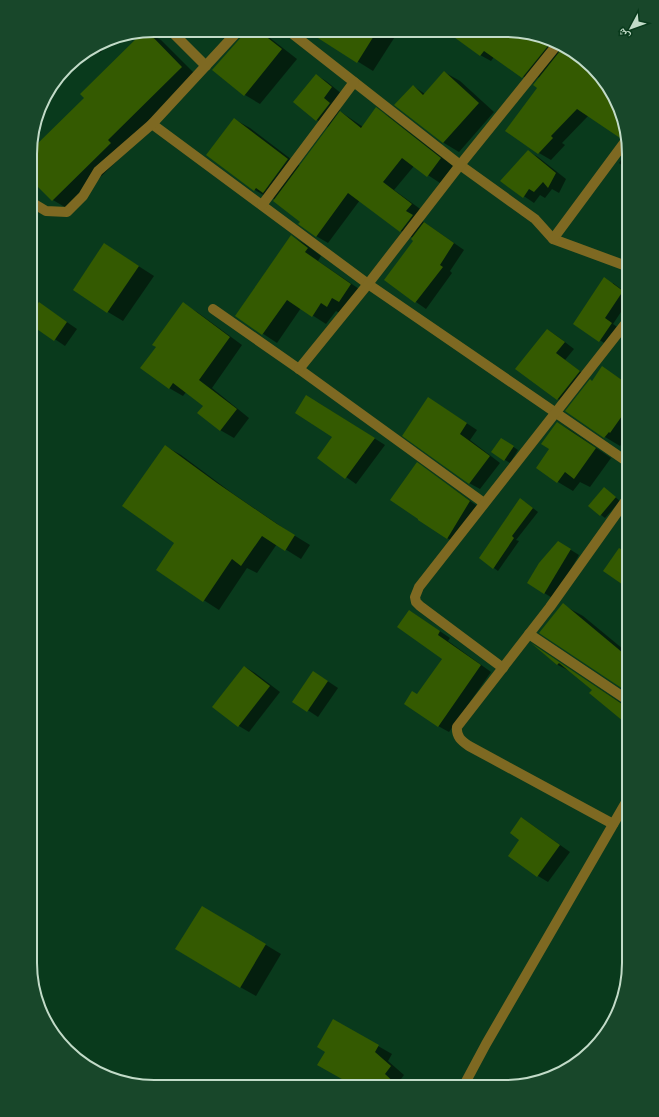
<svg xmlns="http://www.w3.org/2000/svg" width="659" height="1117" viewBox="0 0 659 1117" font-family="Overpass,'Noto Naskh Arabic',sans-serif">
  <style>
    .shadow { fill: #0007 }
    .building { fill: #345a01 }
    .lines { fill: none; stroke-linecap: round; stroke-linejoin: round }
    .minor { stroke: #7e6922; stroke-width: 10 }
    .rim { fill: none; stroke: #c2dbc8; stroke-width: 2 }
  </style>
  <rect width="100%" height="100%" fill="#093a1c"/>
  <g class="shadow">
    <path d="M246,31H261L297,59L260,104L245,95L244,36Z"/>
    <path d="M309,31L398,32L373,71Z"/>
    <path d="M146,32L161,40L197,76L126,152L68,209L53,200L31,179V152L85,98Z"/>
    <path d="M465,32H527L559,53L562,49L587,61L622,114L627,141L589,115L562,143L565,145L551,160L539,153L506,131L539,88V78L538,77L533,83L494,57L491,61L480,55L460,40Z"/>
    <path d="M114,38L100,53L92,48L107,39Z"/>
    <path d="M444,72L460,81L494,112L459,152L444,143L396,105L413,86L425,94Z"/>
    <path d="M316,75L326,81L342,94L333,104L340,110L328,127L317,120L294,102Z"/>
    <path d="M376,109L388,116L453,166L440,183L414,166L394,190L423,211L418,218L464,250L450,271L452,273L426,309L416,302L386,280L415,241L413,238L401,231L360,200L328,243L316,236L275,200L272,197L270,199L255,190L208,154L234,119L250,128L300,166L341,112L363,127Z"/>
    <path d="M628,150L629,154V171L619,163Z"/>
    <path d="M528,151L538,157L566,179L559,193L552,189L545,198L540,195L534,203L502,181Z"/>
    <path d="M291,236L305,244L321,256L318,261L365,293L341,314L336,311L326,324L301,308L277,343L236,316Z"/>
    <path d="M104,244L154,276L123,321L108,312Z"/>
    <path d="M613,283L629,295V300L613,324L620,329L609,346L574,324Z"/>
    <path d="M39,303L77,329L65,346L31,323V315Z"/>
    <path d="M183,304L197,312L242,345L212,388L249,418L234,438L220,430L204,405L186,392L183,396L169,388L157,347Z"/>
    <path d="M548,330L557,336L574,349L565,360L589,378L567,405L558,399L517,369Z"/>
    <path d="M602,368L629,384V437L626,441L625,440L620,446L605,437L592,382Z"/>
    <path d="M317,402L385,445L356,484L318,457L333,437Z"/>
    <path d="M439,405L477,430L470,440L500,463L480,489L469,483Z"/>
    <path d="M558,423L573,432L611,458L590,487L580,482L573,491L558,482L551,449Z"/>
    <path d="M506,442L518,450L510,463L505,460Z"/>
    <path d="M165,446L181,455L232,493L292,534L310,545L301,559L277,544L257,573L247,568L219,610L157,570L175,543Z"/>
    <path d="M417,463L427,470L480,508L458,544L447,538Z"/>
    <path d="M31,483L37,489L31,497Z"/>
    <path d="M604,488L620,501L605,518L589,506Z"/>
    <path d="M525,502L538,512L516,540L519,541L498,571L494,568Z"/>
    <path d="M558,542L579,555L554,599L528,583Z"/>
    <path d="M563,605L583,616L629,654V692Z"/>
    <path d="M410,611L450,638L448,641L491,672L449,732L438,726L418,695L443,658Z"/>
    <path d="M541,651L550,657L629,708L593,690L573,673L558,665Z"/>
    <path d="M245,667L255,673L280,692L249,732L239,726L214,707Z"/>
    <path d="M323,678L338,688L318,717L294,701Z"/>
    <path d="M522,818L532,825L570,852L548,882L538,876L521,840Z"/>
    <path d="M218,916L281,954L256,996L240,987Z"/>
    <path d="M378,1046L392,1054L388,1061L404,1075L398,1083L402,1087H357L319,1065Z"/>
  </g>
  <g class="building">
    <path d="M147,31L182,67L108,140L111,143L52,201L31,180V150L84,98L80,94L143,32Z"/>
    <path d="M244,31H259L282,49L244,96L212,70L243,35Z"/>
    <path d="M307,31H377L357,63Z"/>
    <path d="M447,32H528L548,46L522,78L484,51L480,56Z"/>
    <path d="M560,51L579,63L583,67L595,73L622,114L625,133L620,138L577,109L551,136L553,138L538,154L505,131L537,88L533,85Z"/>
    <path d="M444,71L479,103L443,143L394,105L413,85L423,95Z"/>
    <path d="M316,74L332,87L324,98L330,103L316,121L293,102Z"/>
    <path d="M376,107L441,158L427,177L402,158L383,182L412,204L406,211L413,215L400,232L348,193L316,237L298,224L300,222L273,201L340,111L361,128Z"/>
    <path d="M234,118L288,159L263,193L256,188L254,191L206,155Z"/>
    <path d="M528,150L556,173L548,188L543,182L534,192L529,189L523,198L500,181Z"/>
    <path d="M424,222L454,243L440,265L443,267L415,303L384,280L413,241L411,239Z"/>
    <path d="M291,235L308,248L305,252L351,284L339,302L332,298L327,307L321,303L312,317L287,300L262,335L235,316Z"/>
    <path d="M104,243L139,266L107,313L73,290Z"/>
    <path d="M604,277L623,291L605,318L612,323L599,342L573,324Z"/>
    <path d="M39,302L67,322L54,341L31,325V313Z"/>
    <path d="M183,302L230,337L199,380L237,409L220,431L197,413L203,406L173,383L169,389L140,368L156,347L152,345Z"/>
    <path d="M547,329L565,342L556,353L580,371L557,400L515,369Z"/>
    <path d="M602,366L629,385V406L610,433L609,432L604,438L565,411L590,379L592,381Z"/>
    <path d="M306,395L375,438L345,479L317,458L332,437L295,413Z"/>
    <path d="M428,397L467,423L460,434L490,456L469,484L402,436Z"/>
    <path d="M557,422L596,448L574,479L565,472L557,483L536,468L549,449L541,444Z"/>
    <path d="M501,438L514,446L504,461L491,452Z"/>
    <path d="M165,445L217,483L277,524L295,535L285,551L262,536L241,566L232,559L203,602L156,570L174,543L122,506Z"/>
    <path d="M417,462L470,501L447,539L418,520V519L390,500Z"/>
    <path d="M604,487L616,497L600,516L588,506Z"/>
    <path d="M520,498L533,508L512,536L514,538L493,569L479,558Z"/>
    <path d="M558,541L571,549L544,594L527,583L539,563Z"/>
    <path d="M619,548L629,554V589L603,571Z"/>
    <path d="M563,603L629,658V693L539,633Z"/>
    <path d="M409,610L440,631L438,635L481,665L438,727L404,704L412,691L417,694L442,659L397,627Z"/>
    <path d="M531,643L625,706L629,707V726L589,693L592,690L559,663L557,665Z"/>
    <path d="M244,666L270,686L238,727L212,707Z"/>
    <path d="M313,671L328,681L307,712L292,702Z"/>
    <path d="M521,817L560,845L537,877L508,856L519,840L510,833Z"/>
    <path d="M202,906L266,944L240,988L175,949Z"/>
    <path d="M333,1019L379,1045L375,1052L391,1066L385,1074L399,1087H356L317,1065L325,1052L317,1047Z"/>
  </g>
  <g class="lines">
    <g class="minor">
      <path d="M170,30L206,66"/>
      <path d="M289,31L460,165L535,219L553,239L629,267"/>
      <path d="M584,59L587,62"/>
      <path d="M152,124L368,284L629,463"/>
      <path d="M31,202L46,211L67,212L83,196L98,171L152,124L238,31"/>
      <path d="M262,205L354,82"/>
      <path d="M553,239L627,139"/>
      <path d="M213,309L299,369L484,503"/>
      <path d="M299,369L368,284L460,165L556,46"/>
      <path d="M529,634L629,701"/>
      <path d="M503,668L420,606L416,602L415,597L419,587L629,319"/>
      <path d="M613,824L469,746C462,741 456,737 457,727L550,607L629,496"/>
      <path d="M463,1087L486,1044L629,797"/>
    </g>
  </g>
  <path d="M0 0H659V1117H0ZM154 37H505A117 117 0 0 1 622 154V963A117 117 0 0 1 505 1080H154A117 117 0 0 1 37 963V154A117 117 0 0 1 154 37Z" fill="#18472a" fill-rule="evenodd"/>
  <path class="rim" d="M154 37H505A117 117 0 0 1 622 154V963A117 117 0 0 1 505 1080H154A117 117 0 0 1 37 963V154A117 117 0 0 1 154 37Z"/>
  <g transform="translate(631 28) rotate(229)" stroke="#093a1c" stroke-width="3" paint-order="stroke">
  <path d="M0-3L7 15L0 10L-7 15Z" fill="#c2dbc8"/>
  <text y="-6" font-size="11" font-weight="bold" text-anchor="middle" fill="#c2dbc8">ش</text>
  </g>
</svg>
